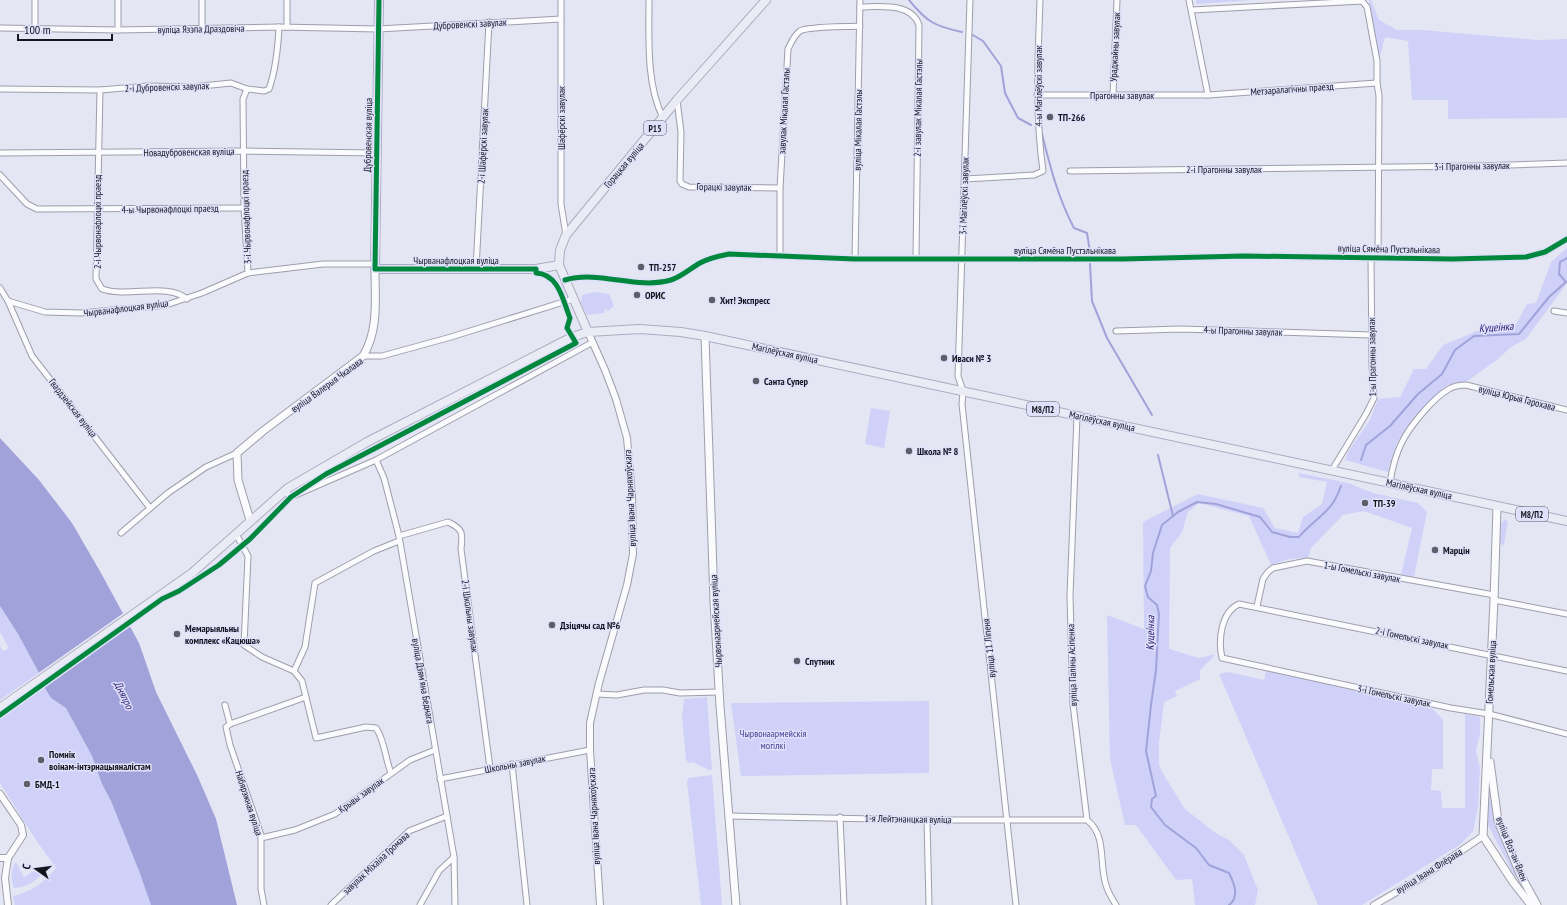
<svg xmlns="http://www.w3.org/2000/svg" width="1567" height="905" viewBox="0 0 1567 905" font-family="'PT Sans Narrow',sans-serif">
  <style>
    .green { fill: #cfd1f8 }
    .water { fill: #a2a2da }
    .pier { fill: #e5e6f4 }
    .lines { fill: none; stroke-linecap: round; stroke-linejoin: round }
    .stream { stroke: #a2a2da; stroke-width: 2 }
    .minor-casing { stroke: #9e9eaa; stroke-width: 7 }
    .tertiary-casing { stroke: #9e9eaa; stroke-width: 8 }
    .secondary-casing { stroke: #9e9eaa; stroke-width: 9 }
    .primary-casing { stroke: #abacbf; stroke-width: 10 }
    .minor { stroke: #fbfbfd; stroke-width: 5 }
    .tertiary { stroke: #fbfbfd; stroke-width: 6 }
    .secondary { stroke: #fbfbfd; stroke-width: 7 }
    .primary { stroke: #ebebf5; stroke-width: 8 }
    .cycleway-casing { stroke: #dfe1fa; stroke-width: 8 }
    .cycleway { stroke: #00873e; stroke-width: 5 }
    .poi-dot { fill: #5d5e6a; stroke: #dfe1fa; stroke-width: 1.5 }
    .labels { text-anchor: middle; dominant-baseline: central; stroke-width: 3; stroke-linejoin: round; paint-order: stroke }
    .shield { fill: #dfe1fa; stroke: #515261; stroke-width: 1 }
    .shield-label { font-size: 9px; font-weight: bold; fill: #14151f }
    .street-label { font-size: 10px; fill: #14151f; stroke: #dfe1fa }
    .poi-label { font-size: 10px; font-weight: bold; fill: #14151f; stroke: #dfe1fa; text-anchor: start }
    .park-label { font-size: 10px; fill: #443d95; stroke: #dfe1fa }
    .water-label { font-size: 11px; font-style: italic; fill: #2a1b71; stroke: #dfe1fa }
  </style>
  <rect width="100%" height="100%" fill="#e5e6f4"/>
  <g class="green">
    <path d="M1196,0H1254L1196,4Z"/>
    <path d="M1369,0H1371L1379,20L1397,30H1422L1537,40L1567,39V118L1448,119V100H1412L1408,41L1385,37L1379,60Z"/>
    <path d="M1567,248V283L1526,339L1511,347L1498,359L1466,382L1447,385L1421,410L1397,442L1388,472L1345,460L1349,450L1370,420L1378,399L1400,397L1414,369H1426L1443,345L1482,329L1513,330L1527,304L1536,303L1551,262Z"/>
    <path d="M595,292L609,294L614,306L608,311L605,309L604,313L587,315L581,303L582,295Z"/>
    <path d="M871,408L890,411L884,448L865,444Z"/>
    <path d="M1299,473L1348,483L1373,493L1418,503L1427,512L1414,577L1401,575L1412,528L1364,511L1343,515L1311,548L1308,558L1289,559L1271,565L1249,516L1199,503L1188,512L1182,532L1170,548L1169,649L1199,658L1216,654L1200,670V679L1175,691L1177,696L1164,702L1159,743V765L1165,777L1185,809L1217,834L1229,840L1244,855L1258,890L1255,905H1195L1192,879L1176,880L1136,825H1125L1110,759L1107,615L1144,629L1143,522L1198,494L1263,508L1275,528L1298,533L1303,517L1322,504L1327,482L1299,477Z"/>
    <path d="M1504,520L1508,521L1504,545L1500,544L1501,524Z"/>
    <path d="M0,606L18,634L39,673L0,700V646L3,651L9,648L0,632Z"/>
    <path d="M1266,670L1430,706L1443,720V769H1432L1431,790L1441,791L1442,808H1465V714L1480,717V734L1476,751L1480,768L1478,808L1473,831L1461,844L1362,905H1318L1219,674L1229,672L1264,680Z"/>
    <path d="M43,685L51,698L66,708L92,756L102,784L111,801L139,871L151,905H15L13,896C31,892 44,883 56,868L36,840L0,783V717Z"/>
    <path d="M707,697L712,770H709L693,762L689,763L686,760L682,716L684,699Z"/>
    <path d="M929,701V773L741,776L731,703Z"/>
    <path d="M712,775L722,905H701L687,782L688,778Z"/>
    <path d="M1489,781L1496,824L1518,875L1515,877L1487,823Z"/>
    <path d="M16,862L24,877L43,866C42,881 26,887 14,888C11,879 10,870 16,862Z"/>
  </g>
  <path class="water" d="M0,438L39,480L72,523L101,573L139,643L156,692L198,777L216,819L237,905H151L139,871L111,801L102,784L92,756L66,708L51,698L43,685L39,673L18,634L0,606Z"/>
  <path class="pier" d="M125,612L131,623L42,686L37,674Z"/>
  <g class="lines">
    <g class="stream">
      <path d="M909,0C927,22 934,26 962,32"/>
      <path d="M971,34L983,41L1001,66L1005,93L1018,118L1031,125"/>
      <path d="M1042,134C1050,166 1058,198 1074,228L1087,233L1090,252"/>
      <path d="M1090,264L1092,301L1107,338L1152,415"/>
      <path d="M1158,455L1173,516"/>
      <path d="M1361,460L1366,445L1390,426L1418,394L1442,374L1455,350L1474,336L1519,334L1549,297L1566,282L1559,274L1560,262L1567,258"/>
      <path d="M1229,905C1240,897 1234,883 1229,873L1209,865L1196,848L1165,825L1151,807L1152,799L1156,796L1146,751L1151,705L1156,670L1159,614L1157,605L1148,597L1145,586L1151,571L1153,553L1162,525L1178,512L1197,502L1216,504L1260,517L1272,532L1290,537H1299C1309,524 1323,517 1333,503C1336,498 1339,492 1341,486"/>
    </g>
    <defs>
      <g id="minor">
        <path d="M35,0V28"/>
        <path d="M287,0V27"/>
        <path d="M561,0V204L566,235"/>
        <path d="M649,0C649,38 646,84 663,118"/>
        <path d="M970,0L958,376L963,391L962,404L1016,905"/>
        <path d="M1189,0L1208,95"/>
        <path d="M860,7C880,7 911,2 919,25L916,259"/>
        <path d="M1192,10L1362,1L1367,7L1377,61V83L1379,96L1378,257"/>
        <path d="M0,28L118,30L279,27L378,29L561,19"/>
        <path d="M118,30V0"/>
        <path d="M202,30V0"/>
        <path d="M0,89L100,90L148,86L192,87L231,83L247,89L264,91L269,89C276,69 278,48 279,27"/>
        <path d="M247,89L243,99L244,208L248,273"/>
        <path d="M100,90L96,279L102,289C129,298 167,282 187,299"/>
        <path d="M1037,95H1208L1377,83"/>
        <path d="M1113,95L1117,0"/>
        <path d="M677,100L681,132L680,181L682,184L689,187L780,188"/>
        <path d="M0,153L245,151L377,153"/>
        <path d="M1070,171L1478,166L1567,163"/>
        <path d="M0,175L27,204L37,209L244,208"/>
        <path d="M965,179L1034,175L1043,171C1035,114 1038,57 1040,0"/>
        <path d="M780,255V188L788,49C791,43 794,35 800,31C809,26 848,27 860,26"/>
        <path d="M855,259L860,0"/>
        <path d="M476,269L489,22"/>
        <path d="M565,280C600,270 636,290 671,280C681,277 691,268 700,263C709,258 719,256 729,254L855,259H1122L1244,256L1453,259L1526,257L1545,252L1567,239"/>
        <path d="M0,288L8,301L32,356L150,508"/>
        <path d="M8,301L45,312L81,313L166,305L202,293L248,273L323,264H375"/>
        <path d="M1554,311L1567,313"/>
        <path d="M1116,331L1181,329L1371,335"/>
        <path d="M363,356H382L451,337L573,299"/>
        <path d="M1077,416L1070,596L1073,704L1087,820C1108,836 1098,866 1107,888C1109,894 1113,900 1116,905"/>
        <path d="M376,460L384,478L399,536L454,857L455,905"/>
        <path d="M1332,470L1366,414L1374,398L1372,365L1371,258"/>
        <path d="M1390,483C1392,469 1396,454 1402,442C1410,426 1433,398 1449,389C1454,386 1460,385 1466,385L1567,410"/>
        <path d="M284,491L291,497L376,460L593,342"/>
        <path d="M121,533L168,493L206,467L237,453"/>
        <path d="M236,534L248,556L244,645L262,657L294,671L302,681L316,738L366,727L376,728C385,741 385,758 391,773"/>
        <path d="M399,536L448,522C463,529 463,533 461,549L490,768"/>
        <path d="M1494,600L1567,614"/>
        <path d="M1257,606L1263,579L1268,572L1273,568L1307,561L1494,595"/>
        <path d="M294,671L305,647L315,583L374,551L399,541"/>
        <path d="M1567,671L1239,604C1221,612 1218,640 1222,658L1451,708L1489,714L1567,734"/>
        <path d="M596,694L617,695L644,690H663L680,693L719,692"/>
        <path d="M225,705L230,724"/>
        <path d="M230,724L226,727L230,745L261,835V889L264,905"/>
        <path d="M230,724L306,697"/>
        <path d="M512,764L527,905"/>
        <path d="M440,779L590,750"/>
        <path d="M730,816L927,820H1087"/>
        <path d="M840,817L844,905"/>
        <path d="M927,820L929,905"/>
        <path d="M261,838L295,830L335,814L410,760L435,750"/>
        <path d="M331,905L409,831L447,816"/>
        <path d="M420,905L439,871L454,857"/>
      </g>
      <g id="tertiary">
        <path d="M588,332L605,370L616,399L627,438L632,496L633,554L627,585L599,683L590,723V750L600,905"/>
        <path d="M0,794L21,825L23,835L8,858H0"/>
        <path d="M8,858L5,878L8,905"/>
        <path d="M1374,905L1421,878L1483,836"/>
      </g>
      <g id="secondary">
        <path d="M705,336L714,601L720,706L736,905"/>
        <path d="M1497,507L1494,600L1483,836L1513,882L1531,905"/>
        <path d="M250,520L238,480L237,453L263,431L363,356C379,330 375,299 375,269"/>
        <path d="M1490,762L1498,821L1521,876L1537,905"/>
      </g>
      <g id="primary">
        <path d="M379,0L375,269H536L559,265"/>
        <path d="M588,332L559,265L560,250L566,235L677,100L766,0"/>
        <path d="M0,708L192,573L288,488L367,442L572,337L588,332L640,329L681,332L705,336L1567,521"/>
      </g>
    </defs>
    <use href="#minor" class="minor-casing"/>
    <use href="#tertiary" class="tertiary-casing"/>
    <use href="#secondary" class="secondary-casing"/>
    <use href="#primary" class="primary-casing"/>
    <use href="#minor" class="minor"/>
    <use href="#tertiary" class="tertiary"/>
    <use href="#secondary" class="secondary"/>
    <use href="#primary" class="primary"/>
    <defs>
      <g id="cycleway">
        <path d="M565,280C600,270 636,290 671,280C681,277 691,268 700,263C709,258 719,256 729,254L855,259H1122L1244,256L1453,259L1526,257L1545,252L1567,239"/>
        <path d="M0,715L162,599L179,591L219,565L250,539L291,497L326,474L576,343L567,328L570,318C563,301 559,274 536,273V269H375L379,0"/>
      </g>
    </defs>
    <use href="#cycleway" class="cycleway-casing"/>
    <use href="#cycleway" class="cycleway"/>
  </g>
  <g class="poi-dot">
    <circle cx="1050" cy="117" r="4"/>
    <circle cx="641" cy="267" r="4"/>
    <circle cx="637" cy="295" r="4"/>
    <circle cx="712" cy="300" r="4"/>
    <circle cx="944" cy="358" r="4"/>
    <circle cx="756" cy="381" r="4"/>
    <circle cx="909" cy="451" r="4"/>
    <circle cx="1365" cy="503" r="4"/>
    <circle cx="1435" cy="550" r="4"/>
    <circle cx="552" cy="625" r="4"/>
    <circle cx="177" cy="634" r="4"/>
    <circle cx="797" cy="661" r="4"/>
    <circle cx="41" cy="760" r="4"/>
    <circle cx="27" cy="784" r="4"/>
  </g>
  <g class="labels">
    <g class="shield">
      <rect x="644" y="121" width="22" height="14" rx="3"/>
      <rect x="1027" y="402" width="32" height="14" rx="3"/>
      <rect x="1516" y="507" width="32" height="14" rx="3"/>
    </g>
    <g class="shield-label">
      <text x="655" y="128">Р15</text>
      <text x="1043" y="409">М8/П2</text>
      <text x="1532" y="514">М8/П2</text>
    </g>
    <g class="street-label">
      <text transform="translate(470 24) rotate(-3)">Дубровенскі завулак</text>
      <text transform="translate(201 29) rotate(-1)">вуліца Язэпа Драздовіча</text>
      <text transform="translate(1115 47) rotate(-87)">Ураджайны завулак</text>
      <text transform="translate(1038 86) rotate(-90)">4-ы Магілёўскі завулак</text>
      <text transform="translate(167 87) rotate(-2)">2-і Дубровенскі завулак</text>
      <text transform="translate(1292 89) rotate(-4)">Метэаралагічны праезд</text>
      <text x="1122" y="95">Прагонны завулак</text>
      <text transform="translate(918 108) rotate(-89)">2-і завулак Мікалая Гастэлы</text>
      <text transform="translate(784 111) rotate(-87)">завулак Мікалая Гастэлы</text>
      <text transform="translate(561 118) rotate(-90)">Шафёрскі завулак</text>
      <text transform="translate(858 130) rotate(-89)">вуліца Мікалая Гастэлы</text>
      <text transform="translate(368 135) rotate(-89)">Дубровенская вуліца</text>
      <text transform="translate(483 146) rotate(-87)">2-і Шафёрскі завулак</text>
      <text transform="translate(189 152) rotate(-1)">Новадубровенская вуліца</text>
      <text transform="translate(624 165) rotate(-50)">Горацкая вуліца</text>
      <text transform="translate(1472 166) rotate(-1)">3-і Прагонны завулак</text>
      <text x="1224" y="169">2-і Прагонны завулак</text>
      <text transform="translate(724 187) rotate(1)">Горацкі завулак</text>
      <text transform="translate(964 196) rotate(-88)">3-і Магілёўскі завулак</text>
      <text transform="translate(170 209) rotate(-1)">4-ы Чырвонафлоцкі праезд</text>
      <text transform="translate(246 217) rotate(-92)">3-і Чырвонафлоцкі праезд</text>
      <text transform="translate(97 222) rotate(-90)">2-і Чырвонафлоцкі праезд</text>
      <text transform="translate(1389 249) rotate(1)">вуліца Сямёна Пустэльнікава</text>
      <text x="1065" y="250">вуліца Сямёна Пустэльнікава</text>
      <text x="456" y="260">Чырванафлоцкая вуліца</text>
      <text transform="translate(126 308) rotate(-7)">Чырванафлоцкая вуліца</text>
      <text transform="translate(1243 331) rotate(2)">4-ы Прагонны завулак</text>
      <text transform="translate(785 353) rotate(12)">Магілёўская вуліца</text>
      <text transform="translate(1372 357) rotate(-91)">1-ы Прагонны завулак</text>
      <text transform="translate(327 385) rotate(-36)">вуліца Валерыя Чкалава</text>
      <text transform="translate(1517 398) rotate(14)">вуліца Юрыя Гарохава</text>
      <text transform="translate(73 408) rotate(52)">Гвардзейская вуліца</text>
      <text transform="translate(1102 421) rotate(12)">Магілёўская вуліца</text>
      <text transform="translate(1419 489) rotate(12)">Магілёўская вуліца</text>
      <text transform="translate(630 498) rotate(-93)">вуліца Івана Чарняхоўскага</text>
      <text transform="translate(1362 572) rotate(11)">1-ы Гомельскі завулак</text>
      <text transform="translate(470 616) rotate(82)">2-і Школьны завулак</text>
      <text transform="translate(716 621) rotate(-93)">Чырвонаармейская вуліца</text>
      <text transform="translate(1412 638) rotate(12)">2-і Гомельскі завулак</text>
      <text transform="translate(989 648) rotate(-96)">вуліца 11 Ліпеня</text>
      <text transform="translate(1072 665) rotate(-92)">вуліца Паліны Асіпенка</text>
      <text transform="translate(1491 672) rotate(-87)">Гомельская вуліца</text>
      <text transform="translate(423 681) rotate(80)">вуліца Дзямʼяна Беднага</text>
      <text transform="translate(1394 696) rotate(12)">3-і Гомельскі завулак</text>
      <text transform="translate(515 764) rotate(-11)">Школьны завулак</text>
      <text transform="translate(361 795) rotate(-36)">Крывы завулак</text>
      <text transform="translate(249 803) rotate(72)">Набярэжная вуліца</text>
      <text transform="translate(594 816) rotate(-93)">вуліца Івана Чарняхоўскага</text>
      <text transform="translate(908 819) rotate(1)">1-я Лейтэнанцкая вуліца</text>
      <text transform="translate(1512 849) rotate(68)">вуліца Воз-ан-Влен</text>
      <text transform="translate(376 863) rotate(-43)">завулак Міхаіла Громава</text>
      <text transform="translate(1429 871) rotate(-32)">вуліца Івана Флёрава</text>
    </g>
    <g class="poi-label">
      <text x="1058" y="117">ТП-266</text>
      <text x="649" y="267">ТП-257</text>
      <text x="645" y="295">ОРИС</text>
      <text x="720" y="300">Хит! Экспресс</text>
      <text x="952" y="358">Иваси № 3</text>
      <text x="764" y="381">Санта Супер</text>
      <text x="917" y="451">Школа № 8</text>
      <text x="1373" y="503">ТП-39</text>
      <text x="1443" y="550">Марцін</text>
      <text x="560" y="625">Дзіцячы сад №6</text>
      <text x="185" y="628">Мемарыяльны<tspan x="185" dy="12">комплекс «Кацюша»</tspan></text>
      <text x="805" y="661">Спутник</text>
      <text x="49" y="754">Помнік<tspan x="49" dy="12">воінам-інтэрнацыяналістам</tspan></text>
      <text x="35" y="784">БМД-1</text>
    </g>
    <g class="park-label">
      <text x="773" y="733">Чырвонаармейскія<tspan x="773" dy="12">могілкі</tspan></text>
    </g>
    <g class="water-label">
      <text transform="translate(1496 327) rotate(-4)">Куцеінка</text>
      <text transform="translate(1150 633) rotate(-89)">Куцеінка</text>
      <text transform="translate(124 695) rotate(64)">Дняпро</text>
    </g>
  </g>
  <g transform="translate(36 869) rotate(284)" stroke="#dfe1fa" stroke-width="3" paint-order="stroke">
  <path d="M0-3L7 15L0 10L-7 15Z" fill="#14151f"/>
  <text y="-6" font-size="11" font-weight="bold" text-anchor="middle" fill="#14151f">С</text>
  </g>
  <path d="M18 34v6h94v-6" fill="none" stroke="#14151f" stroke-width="2"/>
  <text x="24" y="34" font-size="12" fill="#14151f" stroke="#dfe1fa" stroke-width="3" paint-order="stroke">100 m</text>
</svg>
